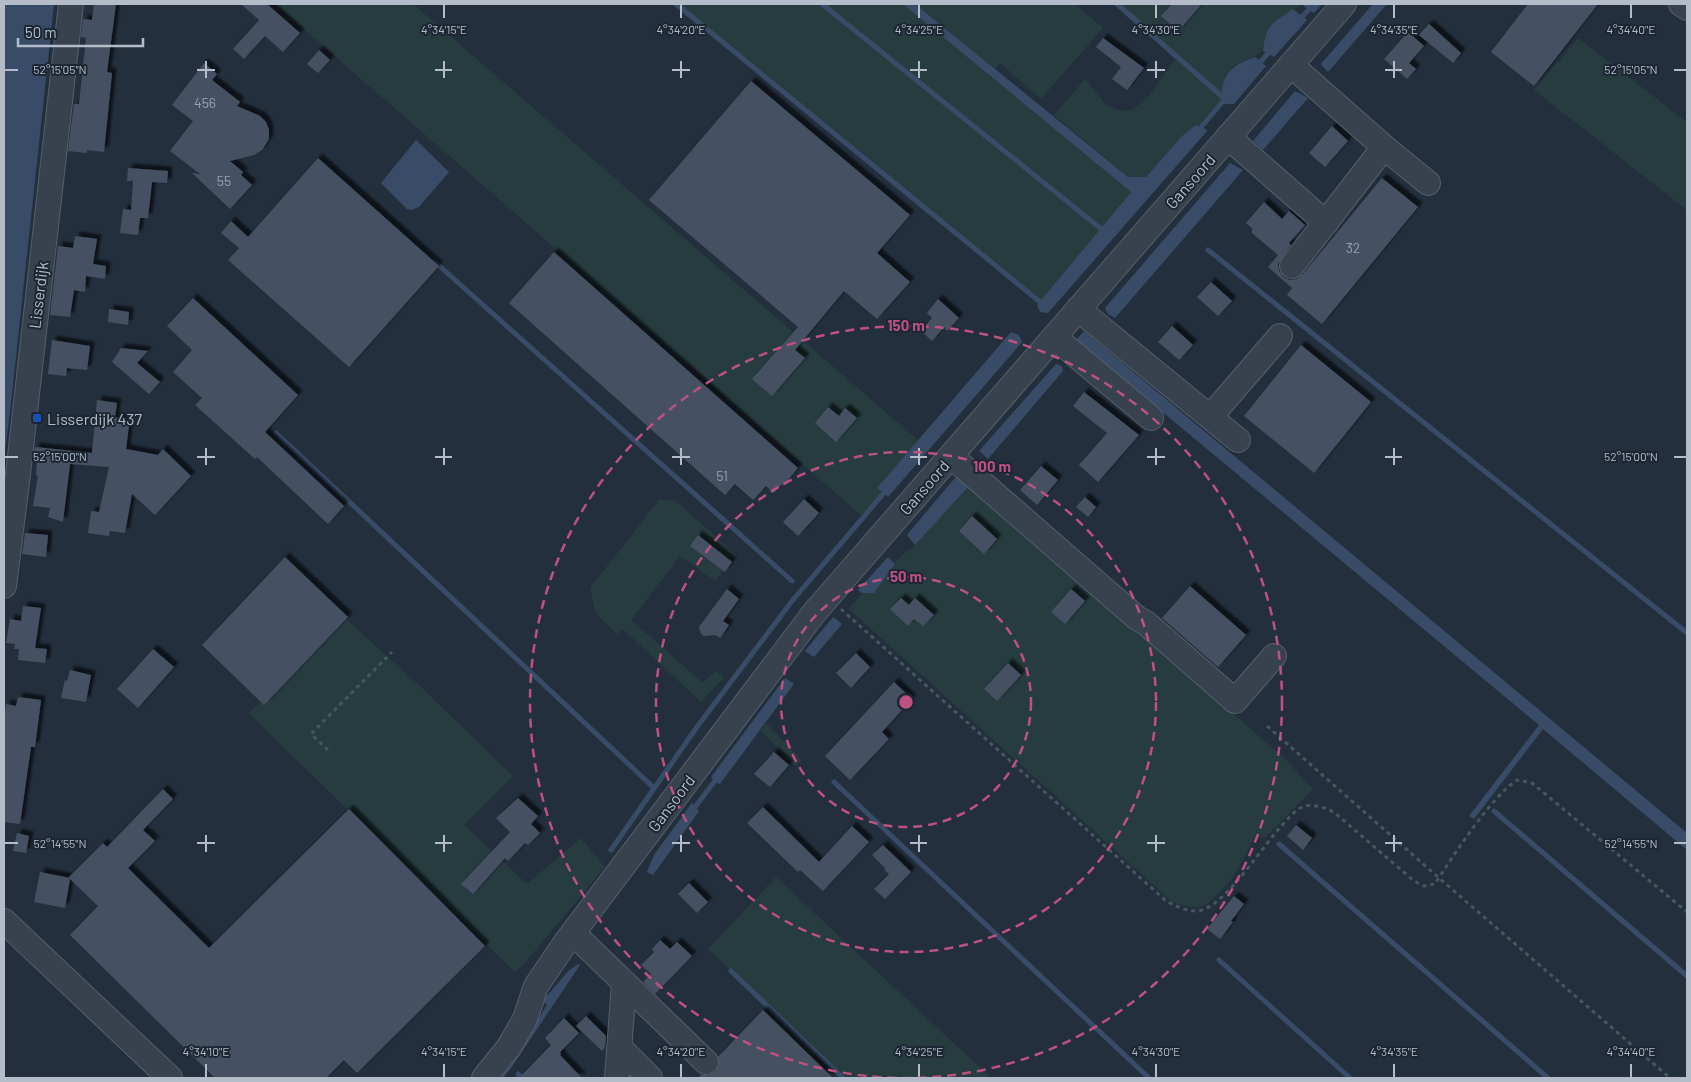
<svg xmlns="http://www.w3.org/2000/svg" width="1691" height="1082" viewBox="0 0 1691 1082" font-family="Barlow,sans-serif">
  <style>
    .green { fill: #263c3f }
    .water { fill: #394c67 }
    .lines { fill: none; stroke-linecap: round; stroke-linejoin: round }
    .stream { stroke: #394c67; stroke-width: 5 }
    .building { fill: #455162; filter: url(#shadow) }
    .minor-casing { stroke: #565f6c; stroke-width: 26 }
    .path { stroke: #44595c; stroke-width: 3; stroke-dasharray: 4 4; stroke-linecap: butt }
    .minor { stroke: #38414e; stroke-width: 24 }
    .ticks { fill: none; stroke: #b4bcc9; stroke-width: 2 }
    .ring { fill: none; stroke: #bd5182; stroke-width: 2.5; stroke-dasharray: 9 6 }
    .transit-dot { fill: #1a4fb4; stroke: #1d2633; stroke-width: 2 }
    .labels { text-anchor: middle; dominant-baseline: central; stroke-width: 4; stroke-linejoin: round; paint-order: stroke }
    .number-label { font-size: 14px; fill: #98a1af }
    .street-label { font-size: 16px; fill: #b4bcc9; stroke: #1d2633 }
    .poi-label { font-size: 16px; fill: #b4bcc9; stroke: #1d2633; text-anchor: start }
    .ticks-label { font-size: 12px; text-anchor: middle; fill: #b4bcc9; stroke: #1d2633; stroke-width: 4; stroke-linejoin: round; paint-order: stroke }
    .centre { fill: #bd5182; stroke: #1d2633; stroke-width: 2.5 }
    .ring-label { font-size: 15px; text-anchor: middle; font-weight: bold; fill: #bd5182; stroke: #1d2633; stroke-width: 4; stroke-linejoin: round; paint-order: stroke }
  </style>
  <defs>
    <filter id="shadow"><feDropShadow dx="4.5" dy="-4.5" stdDeviation="1" flood-color="#0009"/></filter>
  </defs>
  <rect width="100%" height="100%" fill="#242f3e"/>
  <g class="green">
    <path d="M275,4H413L918,440L878,488L883,494L863,517Z"/>
    <path d="M676,4H903L1131,192C1100,228 1071,266 1040,302L926,213Z"/>
    <path d="M915,4H1075L1103,28L1041,99L1000,63L995,69Z"/>
    <path d="M1116,4H1303C1279,19 1266,20 1263,51C1255,57 1248,59 1239,63C1224,70 1221,89 1221,104L1202,126H1194L1182,136L1146,177H1128L1054,115L1085,79L1106,105L1121,111L1132,110L1148,97L1175,59Z"/>
    <path d="M1578,38L1687,122V210L1534,90Z"/>
    <path d="M972,483L1286,760L1313,789L1265,838L1254,837C1244,859 1235,878 1217,895C1213,899 1206,905 1201,907C1191,910 1179,904 1171,901L849,609L862,593H874L895,564L894,562L915,545Z"/>
    <path d="M659,500H675L736,555L715,581L680,556L631,620L703,683L715,671L724,677L701,702L623,629L617,634L596,614L590,588Z"/>
    <path d="M345,618L422,688L513,776L464,825L527,884L581,838L605,867L524,964L515,972L248,713L257,706Z"/>
    <path d="M766,723L802,760L795,766L761,731Z"/>
    <path d="M776,877L991,1078H843L708,949Z"/>
  </g>
  <g class="water">
    <path d="M4,4H54L10,412L4,458Z"/>
    <path d="M903,4H915L1128,177H1146L1182,136L1194,126H1202L1207,131L1048,313L1040,312L1037,305L1131,192Z"/>
    <path d="M1302,4H1322L1314,13L1308,10Z"/>
    <path d="M1373,4L1386,5L1328,72L1321,64Z"/>
    <path d="M1293,9L1307,20L1274,57L1263,51C1266,23 1272,24 1293,9Z"/>
    <path d="M1255,57L1266,66L1234,104H1221C1221,75 1229,66 1255,57Z"/>
    <path d="M1295,91L1308,98L1263,150L1253,141Z"/>
    <path d="M416,140L449,172L419,207L411,210L407,209L381,183Z"/>
    <path d="M1230,163L1243,170L1115,318L1108,314L1105,308Z"/>
    <path d="M1084,331L1687,833V850L1543,729L1474,819L1469,816L1539,725L1076,340Z"/>
    <path d="M1011,332L1019,335L1022,342L888,497L877,488Z"/>
    <path d="M1056,364L1062,366L1063,371L988,459L979,451Z"/>
    <path d="M959,473L972,483L915,545L907,535Z"/>
    <path d="M888,557L895,564L874,593H862L858,590Z"/>
    <path d="M833,617L842,624L814,657L805,651Z"/>
    <path d="M785,678L794,684L720,784L714,782L711,777Z"/>
    <path d="M692,803L699,811L653,875L647,872L654,855Z"/>
    <path d="M578,964L580,965L511,1068L503,1078H498L508,1066L547,1005L540,998L542,995H548L568,971Z"/>
    <path d="M69,996L156,1078H151L67,998Z"/>
  </g>
  <g class="lines">
    <g class="stream">
      <path d="M676,4L1040,302"/>
      <path d="M822,4L1100,228"/>
      <path d="M1117,4L1225,99"/>
      <path d="M1298,21L1314,4"/>
      <path d="M1256,67L1272,49"/>
      <path d="M1202,126L1224,100"/>
      <path d="M1208,250L1687,633"/>
      <path d="M435,262L792,581"/>
      <path d="M276,433L654,788"/>
      <path d="M834,782L1149,1078"/>
      <path d="M696,806L714,782"/>
      <path d="M1494,811L1687,976"/>
      <path d="M1279,844L1548,1078"/>
      <path d="M611,850L697,727L792,601L883,494"/>
      <path d="M1219,960L1350,1078"/>
      <path d="M731,971L843,1078"/>
      <path d="M518,1074L522,1078"/>
    </g>
  </g>
  <g class="building">
    <path d="M94,4H116L107,72L112,73L104,152L87,150V153L68,151L74,104H79L86,38L81,37L83,19L92,20Z"/>
    <path d="M241,4H267L300,33L283,52L265,36L244,59L233,49L259,20Z"/>
    <path d="M1172,4H1202L1178,31L1161,16Z"/>
    <path d="M1528,4H1598L1534,86L1491,52Z"/>
    <path d="M1429,24L1461,53L1453,63L1419,35Z"/>
    <path d="M1408,32L1424,46L1409,63L1416,69L1407,79L1384,59Z"/>
    <path d="M1103,38L1144,68L1127,90L1112,79L1121,67L1096,47Z"/>
    <path d="M319,50L330,60L318,73L307,64Z"/>
    <path d="M204,63L217,74L212,80L240,102L237,106L260,116L266,122L269,130V139L262,150L254,155L230,161L243,172L241,175L252,185L230,209L192,173L200,174L170,151L193,121L172,105Z"/>
    <path d="M751,81L910,215L877,253L910,282L877,319L844,291L795,350L805,358L772,396L752,379L798,327L649,200Z"/>
    <path d="M1332,126L1348,141L1325,167L1309,153Z"/>
    <path d="M318,158L439,266L349,367L228,260L239,248L221,233L231,221L248,237Z"/>
    <path d="M128,168L168,171L167,183L152,182L148,218H140L138,235L120,233L123,209L131,210L133,181H127Z"/>
    <path d="M1382,178L1418,207L1322,324L1287,295L1292,288L1268,267L1278,255L1252,233V228L1246,223L1264,202L1282,219L1289,211L1305,225L1289,243L1291,245L1278,264L1279,271L1283,277L1290,280L1297,279L1303,274Z"/>
    <path d="M75,236L97,239L93,264L106,266L105,279L86,276L85,292L74,290L70,317L50,315L58,246L73,248Z"/>
    <path d="M554,252L798,468L783,486L782,484L774,493L766,486L753,500L735,484L725,495L509,303Z"/>
    <path d="M1211,282L1232,301L1218,316L1197,297Z"/>
    <path d="M193,298L298,395L265,432L344,506L328,524L257,457L255,459L195,405L202,398L173,372L192,350L167,326Z"/>
    <path d="M938,299L959,318L947,331L944,327L932,341L921,331L932,318L927,313Z"/>
    <path d="M109,309L129,312L128,325L108,322Z"/>
    <path d="M1172,326L1193,345L1179,360L1158,342Z"/>
    <path d="M52,340L90,346L87,370L67,368L66,376L48,374Z"/>
    <path d="M1301,345L1371,402L1314,473L1244,416Z"/>
    <path d="M121,348L148,351L137,363L160,382L149,394L112,362Z"/>
    <path d="M1084,392L1139,435L1098,482L1079,465L1107,433L1073,406Z"/>
    <path d="M97,400L117,403L115,417L123,419L122,424L129,425L126,449L158,455L163,449L191,476L155,515L132,494L125,533L110,531L109,536L88,533L91,511L99,512L109,467L70,464L63,522L48,517L50,508L33,506L38,476L36,475L37,460H33L35,447L92,453Z"/>
    <path d="M828,407L839,416L845,408L857,418L836,442L815,423Z"/>
    <path d="M1041,466L1058,480L1037,505L1020,490Z"/>
    <path d="M1085,497L1096,507L1088,517L1076,507Z"/>
    <path d="M804,499L819,513L798,536L783,522Z"/>
    <path d="M972,516L997,539L984,554L959,531Z"/>
    <path d="M25,533L48,535L46,557L22,554Z"/>
    <path d="M698,535L732,562L725,572L690,546Z"/>
    <path d="M285,557L348,617L264,705L202,645Z"/>
    <path d="M1190,586L1246,635L1218,667L1162,618Z"/>
    <path d="M727,589L739,599L723,621L729,625L720,638L715,635L704,636L701,634L699,627Z"/>
    <path d="M1071,589L1085,601L1065,624L1051,612Z"/>
    <path d="M901,598L909,605L915,598L934,615L923,626L914,619L908,626L890,609Z"/>
    <path d="M23,606L41,608L35,648L47,649L45,663L18,660L19,649H14L15,644L6,643L10,619L21,621Z"/>
    <path d="M153,649L174,667L138,708L117,689Z"/>
    <path d="M856,653L870,667L851,688L836,673Z"/>
    <path d="M1008,663L1021,675L997,701L984,689Z"/>
    <path d="M70,670L91,675L86,702L61,698L65,680L67,681Z"/>
    <path d="M894,682L912,699L882,732L889,739L850,780L825,756Z"/>
    <path d="M18,697L41,700L35,747H31L20,824L4,822V717L6,704L16,706Z"/>
    <path d="M774,752L789,765L770,787L754,774Z"/>
    <path d="M163,789L173,799L143,830L155,841L128,868L209,948L349,809L485,946L357,1073L344,1060L326,1078H215L70,935L98,906L70,879L65,908L34,902L40,872L70,878L69,877L103,843L107,847Z"/>
    <path d="M518,798L538,816L531,824L540,833L528,845L525,843L508,861L505,858L473,894L461,884L510,832L496,818Z"/>
    <path d="M763,807L819,862L852,826L869,842L823,891L800,870L798,872L747,823Z"/>
    <path d="M1296,825L1312,838L1303,850L1287,836Z"/>
    <path d="M17,833L29,836L26,853L13,851Z"/>
    <path d="M883,845L911,872L885,899L874,889L889,874L884,870L886,869L872,855Z"/>
    <path d="M689,883L708,902L697,913L678,894Z"/>
    <path d="M1234,896L1244,904L1231,921L1233,922L1220,939L1207,929Z"/>
    <path d="M660,940L670,949L677,942L692,956L655,994L643,982L651,974L641,965L654,952L652,949Z"/>
    <path d="M763,1010L833,1078H698L701,1075H709L715,1072L719,1065L718,1057Z"/>
    <path d="M586,1016L606,1036L605,1047L602,1051L576,1026Z"/>
    <path d="M564,1018L579,1033L560,1052L561,1054L560,1055L582,1078H519L551,1045L545,1038Z"/>
  </g>
  <g class="lines">
    <defs>
      <g id="minor">
        <path d="M1681,4L1687,8"/>
        <path d="M1291,65L1384,147L1428,183"/>
        <path d="M1228,137L1326,223"/>
        <path d="M1292,266L1384,147"/>
        <path d="M1078,309L1238,440"/>
        <path d="M1054,337L1151,418"/>
        <path d="M1210,417L1280,336"/>
        <path d="M951,456L1137,618L1146,623L1235,701L1274,656"/>
        <path d="M4,586L18,474L71,4"/>
        <path d="M4,921L170,1078"/>
        <path d="M573,933L706,1062"/>
        <path d="M620,1048L650,1078"/>
        <path d="M484,1078L509,1047L525,1019L536,986L566,942L814,613L1344,4"/>
        <path d="M617,1078L624,983"/>
      </g>
    </defs>
    <use href="#minor" class="minor-casing"/>
    <g class="path">
      <path d="M841,609L1165,900C1175,906 1185,911 1197,911C1225,909 1265,841 1287,820C1292,814 1298,808 1305,806C1316,804 1326,808 1335,813L1414,881L1424,886L1435,884C1452,857 1492,796 1517,780L1532,783L1687,912"/>
      <path d="M1267,726L1439,878L1670,1078"/>
      <path d="M328,750L311,734L392,652"/>
    </g>
    <use href="#minor" class="minor"/>
  </g>
  <path class="ticks" d="M444,5V18M681,5V18M919,5V18M1156,5V18M1394,5V18M1631,5V18M206,61V78M444,61V78M681,61V78M919,61V78M1156,61V78M1394,61V78M5,70H18M197,70H215M435,70H452M672,70H690M910,70H927M1147,70H1165M1385,70H1402M1674,70H1686M206,448V465M444,448V465M681,448V465M919,448V465M1156,448V465M1394,448V465M5,457H18M197,457H215M435,457H452M672,457H690M910,457H927M1147,457H1165M1385,457H1402M1674,457H1686M206,835V852M444,835V852M681,835V852M919,835V852M1156,835V852M1394,835V852M5,843H18M197,843H215M435,843H452M672,843H690M910,843H927M1147,843H1165M1385,843H1402M1674,843H1686M206,1064V1077M444,1064V1077M681,1064V1077M919,1064V1077M1156,1064V1077M1394,1064V1077M1631,1064V1077"/>
  <g class="ring">
    <circle cx="906" cy="702" r="125"/>
    <circle cx="906" cy="702" r="250"/>
    <circle cx="906" cy="702" r="376"/>
  </g>
  <rect class="transit-dot" x="32" y="413" width="10" height="10" rx="2.5"/>
  <g class="labels">
    <g class="number-label">
      <text x="205" y="102">456</text>
      <text x="224" y="180">55</text>
      <text x="1353" y="247">32</text>
      <text x="722" y="475">51</text>
    </g>
    <g class="street-label">
      <text transform="translate(1190 181) rotate(-49)">Gansoord</text>
      <text transform="translate(38 295) rotate(-83)">Lisserdijk</text>
      <text transform="translate(924 487) rotate(-49)">Gansoord</text>
      <text transform="translate(671 803) rotate(-53)">Gansoord</text>
    </g>
    <g class="poi-label">
      <text x="47" y="418">Lisserdijk 437</text>
    </g>
  </g>
  <g class="ticks-label">
    <text x="444" y="34">4°34'15"E</text>
    <text x="681" y="34">4°34'20"E</text>
    <text x="919" y="34">4°34'25"E</text>
    <text x="1156" y="34">4°34'30"E</text>
    <text x="1394" y="34">4°34'35"E</text>
    <text x="1631" y="34">4°34'40"E</text>
    <text x="60" y="74">52°15'05"N</text>
    <text x="1631" y="74">52°15'05"N</text>
    <text x="60" y="461">52°15'00"N</text>
    <text x="1631" y="461">52°15'00"N</text>
    <text x="60" y="848">52°14'55"N</text>
    <text x="1631" y="848">52°14'55"N</text>
    <text x="206" y="1056">4°34'10"E</text>
    <text x="444" y="1056">4°34'15"E</text>
    <text x="681" y="1056">4°34'20"E</text>
    <text x="919" y="1056">4°34'25"E</text>
    <text x="1156" y="1056">4°34'30"E</text>
    <text x="1394" y="1056">4°34'35"E</text>
    <text x="1631" y="1056">4°34'40"E</text>
  </g>
  <circle cx="906" cy="702" r="8" class="centre"/>
  <g class="ring-label">
    <text x="906" y="331">150 m</text>
    <text x="992" y="472">100 m</text>
    <text x="906" y="582">50 m</text>
  </g>
  <rect width="1691" height="1082" fill="none" stroke="#b4bcc9" stroke-width="10"/>
  <path d="M18 38v8h125v-8" fill="none" stroke="#b4bcc9" stroke-width="2.5"/>
  <text x="25" y="38" font-size="15" fill="#b4bcc9" stroke="#1d2633" stroke-width="4" paint-order="stroke">50 m</text>
</svg>
